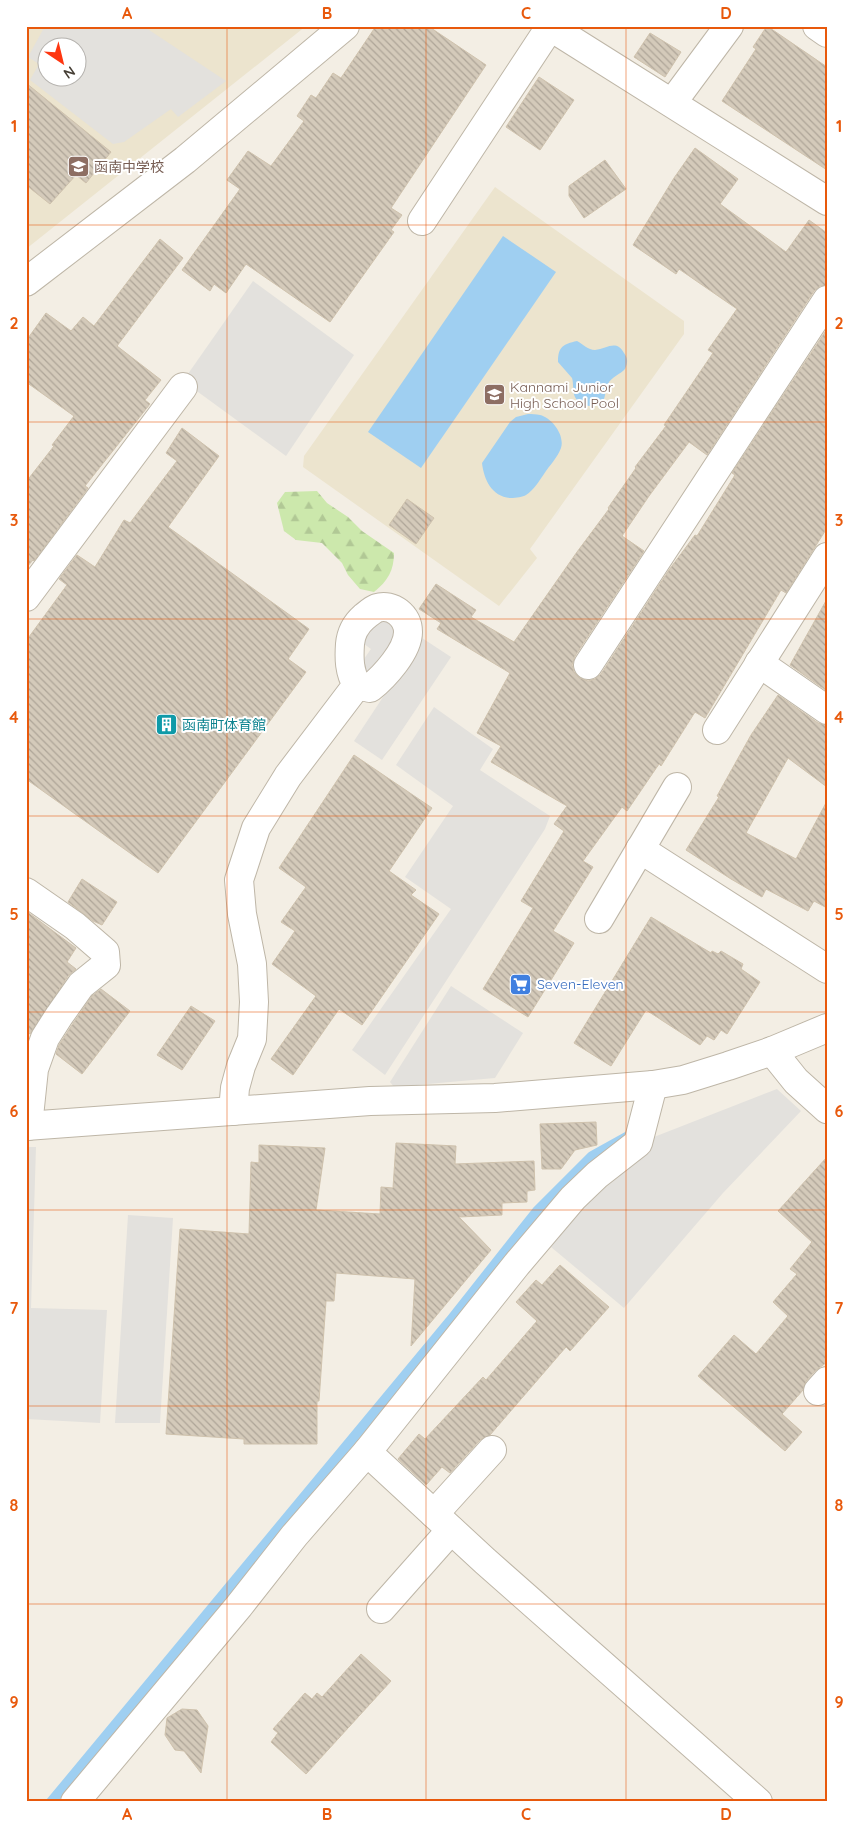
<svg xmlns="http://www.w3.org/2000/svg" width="853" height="1828" viewBox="0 0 853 1828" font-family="Quicksand,'Noto Sans JP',sans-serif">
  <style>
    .education { fill: #ece4ce; fill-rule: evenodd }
    .forest { fill: url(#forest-firs) }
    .parking { fill: #e3e1dd; fill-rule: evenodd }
    .water { fill: #9fcff1 }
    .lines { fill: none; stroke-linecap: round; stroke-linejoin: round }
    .stream { stroke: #9fcff1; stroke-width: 10 }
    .building { fill: url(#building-back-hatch); stroke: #cfc2ad }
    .minor-casing { stroke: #beb6a7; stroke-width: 30 }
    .minor { stroke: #fff; stroke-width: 28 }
    .grid { fill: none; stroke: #e8590c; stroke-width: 1; stroke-opacity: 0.55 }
    .labels { text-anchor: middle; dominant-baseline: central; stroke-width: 4; stroke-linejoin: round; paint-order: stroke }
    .education-label { font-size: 14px; fill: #785e54; stroke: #fff; text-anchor: start }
    .culture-label { font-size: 14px; fill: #0d838f; stroke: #fff; text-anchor: start }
    .shop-label { font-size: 14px; fill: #366cbe; stroke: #fff; text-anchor: start }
    .neatline { fill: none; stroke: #e8590c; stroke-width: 2 }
    .grid-label { font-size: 16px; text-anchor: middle; font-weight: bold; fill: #e8590c }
  </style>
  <defs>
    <pattern id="forest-firs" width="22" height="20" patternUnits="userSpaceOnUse" patternTransform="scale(1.25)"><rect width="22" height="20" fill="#cce8ac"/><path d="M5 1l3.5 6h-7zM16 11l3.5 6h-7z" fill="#b1c895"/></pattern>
    <pattern id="building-back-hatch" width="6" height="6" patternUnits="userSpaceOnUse" patternTransform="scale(1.25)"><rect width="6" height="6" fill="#d4caba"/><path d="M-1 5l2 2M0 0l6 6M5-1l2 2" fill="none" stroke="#aea598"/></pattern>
  </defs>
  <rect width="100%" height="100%" fill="#f3eee4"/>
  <g class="education">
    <path d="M26,26H306L26,249ZM48,48H78V78H48Z"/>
    <path d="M495,187L684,321V334L530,549L537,558L499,606L303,467L304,456Z"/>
  </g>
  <path class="forest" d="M317,491L327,503L348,517L362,531L394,553C394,570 388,581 374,592L360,589L348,575L342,563L322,543L296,540L284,531L277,503L285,492Z"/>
  <g class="parking">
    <path d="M45,26H143L226,81L178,117L171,109L124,142L113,144L30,80L39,64L28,57ZM48,48H78V78H48Z"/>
    <path d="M253,281L354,355L286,456L183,381Z"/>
    <path d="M378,616L401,632L371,675L359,666L371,649L360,641Z"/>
    <path d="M422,638L451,657L382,760L354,741Z"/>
    <path d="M434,707L493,749L480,770L550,816L545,829L385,1075L352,1050L451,909L405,877L453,806L396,765Z"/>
    <path d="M451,986L523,1033L495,1078L394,1087L390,1082Z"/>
    <path d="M777,1089L801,1111L723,1193L624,1308L545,1242L577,1202L654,1137Z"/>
    <path d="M26,1147H36L31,1308L107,1310L100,1423L26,1419Z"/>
    <path d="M128,1215L173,1218L160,1423H115Z"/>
  </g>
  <g class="water">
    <path d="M503,236L556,272L421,468L368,432Z"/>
    <path d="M577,341C583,344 588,350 595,350C607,349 616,339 624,353C628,358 628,363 625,369C621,374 611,377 608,384C605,388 606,394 604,399C597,409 580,408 575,397C572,391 574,384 572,378L558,362C558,347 563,344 577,341Z"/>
    <path d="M528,414C532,414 536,414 540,415C552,418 565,435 561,448C558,457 549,466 544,474C539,481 534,490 526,495C523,497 516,498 511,498C492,497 484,480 482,463L510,422L516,417Z"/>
  </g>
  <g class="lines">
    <path class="stream" d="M51,1802L450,1321L537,1211L592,1156L628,1136"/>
  </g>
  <g class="building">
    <path d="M376,26H428L486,65L391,208L402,215L391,230L394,232L330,322L246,264L226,293L214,284L210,291L182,270L240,189L227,180L248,151L271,166L304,121L297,116L311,95L316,98L333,73L341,78Z"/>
    <path d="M767,26L827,67V170L722,101L756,49L753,47Z"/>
    <path d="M650,33L681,52L665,77L634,57Z"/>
    <path d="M539,77L574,100L540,150L506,127Z"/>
    <path d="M26,83L111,152L86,183L76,175L50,204L26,185Z"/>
    <path d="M695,148L738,179L720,204L786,252L809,220L827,233V285L820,286L814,291L707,455L689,442L649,496L622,536L644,551L575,656L572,665L574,672L580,678L588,681L595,679L601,674L669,570L695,535L697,536L735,475L732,473L827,329V528L786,593L781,590L705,718L695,712L661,766L659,764L627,811L622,807L583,861L593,867L553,931L574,943L528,1017L483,989L533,908L521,901L564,831L554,824L567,806L491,762L501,746L477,733L510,673L437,629L441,623L419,609L436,584L476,610L471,617L514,642L577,552L609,509L608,508L636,468L635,467L666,426L664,425L713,353L708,350L737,309L679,269L676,274L633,245L674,178Z"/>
    <path d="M605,160L626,189L584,218L569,196V186Z"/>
    <path d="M160,239L183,258L117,346L161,380L145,400L150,404L85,486L88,488L34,561L33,560L26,568V482L54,446L52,445L74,416L26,382V341L46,313L71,331L83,317L94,326Z"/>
    <path d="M182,428L219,456L168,527L309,629L288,659L306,672L158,873L26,779V641L67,585L59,579L77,555L95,567L124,520L130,523L177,461L166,453Z"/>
    <path d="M407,499L434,518L416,544L389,525Z"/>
    <path d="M827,599V691L790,665Z"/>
    <path d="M778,695L818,723L827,725V787L788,758L746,833L796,859L827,801V908L814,901L808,911L766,889L762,897L731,879L686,850L719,797L717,796L751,735Z"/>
    <path d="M354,755L432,808L389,871L416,890L411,895L439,914L362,1025L339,1009L293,1075L271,1059L316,996L272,964L295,931L281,922L306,887L279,868Z"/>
    <path d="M82,879L117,902L102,925L93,921L68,902Z"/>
    <path d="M26,911L76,948L67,962L76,969L68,976L30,1034L26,1031Z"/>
    <path d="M651,917L711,953L712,951L718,954L721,951L743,964L741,969L760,982L727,1034L721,1030L714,1040L707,1036L700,1045L646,1010L611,1066L574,1043Z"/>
    <path d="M101,989L130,1011L82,1074L56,1054L59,1045L72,1025L92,996Z"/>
    <path d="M191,1006L215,1021L182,1070L157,1055Z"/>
    <path d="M596,1122L597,1145L575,1150L561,1169H542L540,1124Z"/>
    <path d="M396,1143L456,1146L455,1164L534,1161L535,1190L527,1191V1202L502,1203V1215L459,1217L491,1250L411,1346L415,1279L336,1273L334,1301H326L319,1401H317V1444H244V1439L166,1434L180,1229L249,1234L251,1162L259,1163V1145L325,1148L316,1210L380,1214L381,1187L393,1188Z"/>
    <path d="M827,1157V1362L815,1371L806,1381L803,1390L782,1414L802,1432L785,1451L698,1376L734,1335L756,1354L788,1316L773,1302L797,1274L790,1269L812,1242L778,1211Z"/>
    <path d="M560,1265L609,1307L570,1351L566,1347L490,1435L480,1440L450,1473L442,1467L426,1485L398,1459L419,1434L425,1439L483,1377L486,1380L537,1321L516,1302L536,1280L542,1285Z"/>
    <path d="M361,1654L391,1681L306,1774L271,1742L278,1733L273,1729L305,1693L312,1699L317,1693L322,1697Z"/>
    <path d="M182,1709L197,1710L208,1726L201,1773L184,1751L175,1750L165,1735L167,1718Z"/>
  </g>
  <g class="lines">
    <defs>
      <g id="minor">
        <path d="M549,26L827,201"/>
        <path d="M817,26L827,33"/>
        <path d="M672,103L729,26"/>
        <path d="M422,221L550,27"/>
        <path d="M26,282L185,160L345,26"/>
        <path d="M26,597L183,387"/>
        <path d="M759,663L827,710"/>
        <path d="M588,665L827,300"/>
        <path d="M717,730L827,557"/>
        <path d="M640,849L827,969"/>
        <path d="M26,892L75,926L105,952L106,965L81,985L59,1016L45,1038L34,1069L28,1126"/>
        <path d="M599,919L677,787"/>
        <path d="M772,1051L796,1081L827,1109"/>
        <path d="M653,1085L638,1143L597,1175L573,1198L517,1264L367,1452L485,1561L758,1802"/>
        <path d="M233,1111L235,1088L241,1066L252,1039L254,1002L252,964L242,914L239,880L256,828L288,776L357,685C349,672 349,658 350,644C351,633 356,624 364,617C368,614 372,610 377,608C392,603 408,616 408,632C408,651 384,677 370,688L357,685"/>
        <path d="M26,1126L370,1101L495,1098L653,1085L683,1080L728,1066L772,1051L827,1028"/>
        <path d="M818,1391L827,1381"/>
        <path d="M434,1514L492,1450"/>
        <path d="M381,1609L451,1530"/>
        <path d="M75,1802L239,1606L294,1536L367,1452"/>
      </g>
    </defs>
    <use href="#minor" class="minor-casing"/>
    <use href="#minor" class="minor"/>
  </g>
  <path class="grid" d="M227,26V1802M426,26V1802M626,26V1802M26,225H827M26,422H827M26,619H827M26,816H827M26,1012H827M26,1210H827M26,1406H827M26,1604H827"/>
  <defs>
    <symbol id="school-square" viewBox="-11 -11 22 22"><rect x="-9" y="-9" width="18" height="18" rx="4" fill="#8d6e63" stroke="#fff"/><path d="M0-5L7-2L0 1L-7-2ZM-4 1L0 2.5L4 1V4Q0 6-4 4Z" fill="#fff"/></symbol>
    <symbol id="building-square" viewBox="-11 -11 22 22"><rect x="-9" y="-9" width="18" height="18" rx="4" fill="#0f9aa8" stroke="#fff"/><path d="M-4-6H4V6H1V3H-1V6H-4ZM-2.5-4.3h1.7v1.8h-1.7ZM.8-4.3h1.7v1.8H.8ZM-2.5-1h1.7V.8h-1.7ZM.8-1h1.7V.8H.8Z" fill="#fff"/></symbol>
    <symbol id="supermarket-square" viewBox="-11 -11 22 22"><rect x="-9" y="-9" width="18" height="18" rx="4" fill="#3f7fe0" stroke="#fff"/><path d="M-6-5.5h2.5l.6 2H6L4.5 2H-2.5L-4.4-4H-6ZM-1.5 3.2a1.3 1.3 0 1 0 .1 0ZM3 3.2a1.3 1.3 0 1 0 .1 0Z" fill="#fff"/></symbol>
  </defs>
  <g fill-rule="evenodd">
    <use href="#school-square" x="66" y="154" width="25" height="25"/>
    <use href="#school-square" x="482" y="382" width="25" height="25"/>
    <use href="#building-square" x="154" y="712" width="25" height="25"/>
    <use href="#supermarket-square" x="508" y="972" width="25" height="25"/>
  </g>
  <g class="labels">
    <g class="education-label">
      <text x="94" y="167">函南中学校</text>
      <text x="510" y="387">Kannami Junior<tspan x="510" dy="16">High School Pool</tspan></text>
    </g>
    <g class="culture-label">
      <text x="182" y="725">函南町体育館</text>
    </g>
    <g class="shop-label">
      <text x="537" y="984">Seven-Eleven</text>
    </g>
  </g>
  <rect width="853" height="1828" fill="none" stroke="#ffffff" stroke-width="55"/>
  <g transform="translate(62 62) rotate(145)"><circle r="24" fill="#ffffff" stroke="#b5b2ae"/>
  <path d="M0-4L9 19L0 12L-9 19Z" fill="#fe3610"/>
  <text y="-8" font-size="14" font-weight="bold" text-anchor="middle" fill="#453e34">N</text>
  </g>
  <rect x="28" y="28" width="798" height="1772" class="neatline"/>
  <g class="grid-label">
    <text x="127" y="19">A</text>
    <text x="327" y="19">B</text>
    <text x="526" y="19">C</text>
    <text x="726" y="19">D</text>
    <text x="14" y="132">1</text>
    <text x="839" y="132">1</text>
    <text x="14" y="329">2</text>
    <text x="839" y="329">2</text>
    <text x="14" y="526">3</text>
    <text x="839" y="526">3</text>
    <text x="14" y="723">4</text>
    <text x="839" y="723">4</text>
    <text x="14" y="920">5</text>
    <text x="839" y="920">5</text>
    <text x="14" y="1117">6</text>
    <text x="839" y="1117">6</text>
    <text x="14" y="1314">7</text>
    <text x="839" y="1314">7</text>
    <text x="14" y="1511">8</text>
    <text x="839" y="1511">8</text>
    <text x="14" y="1708">9</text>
    <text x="839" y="1708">9</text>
    <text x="127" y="1820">A</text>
    <text x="327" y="1820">B</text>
    <text x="526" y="1820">C</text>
    <text x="726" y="1820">D</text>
  </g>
</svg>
